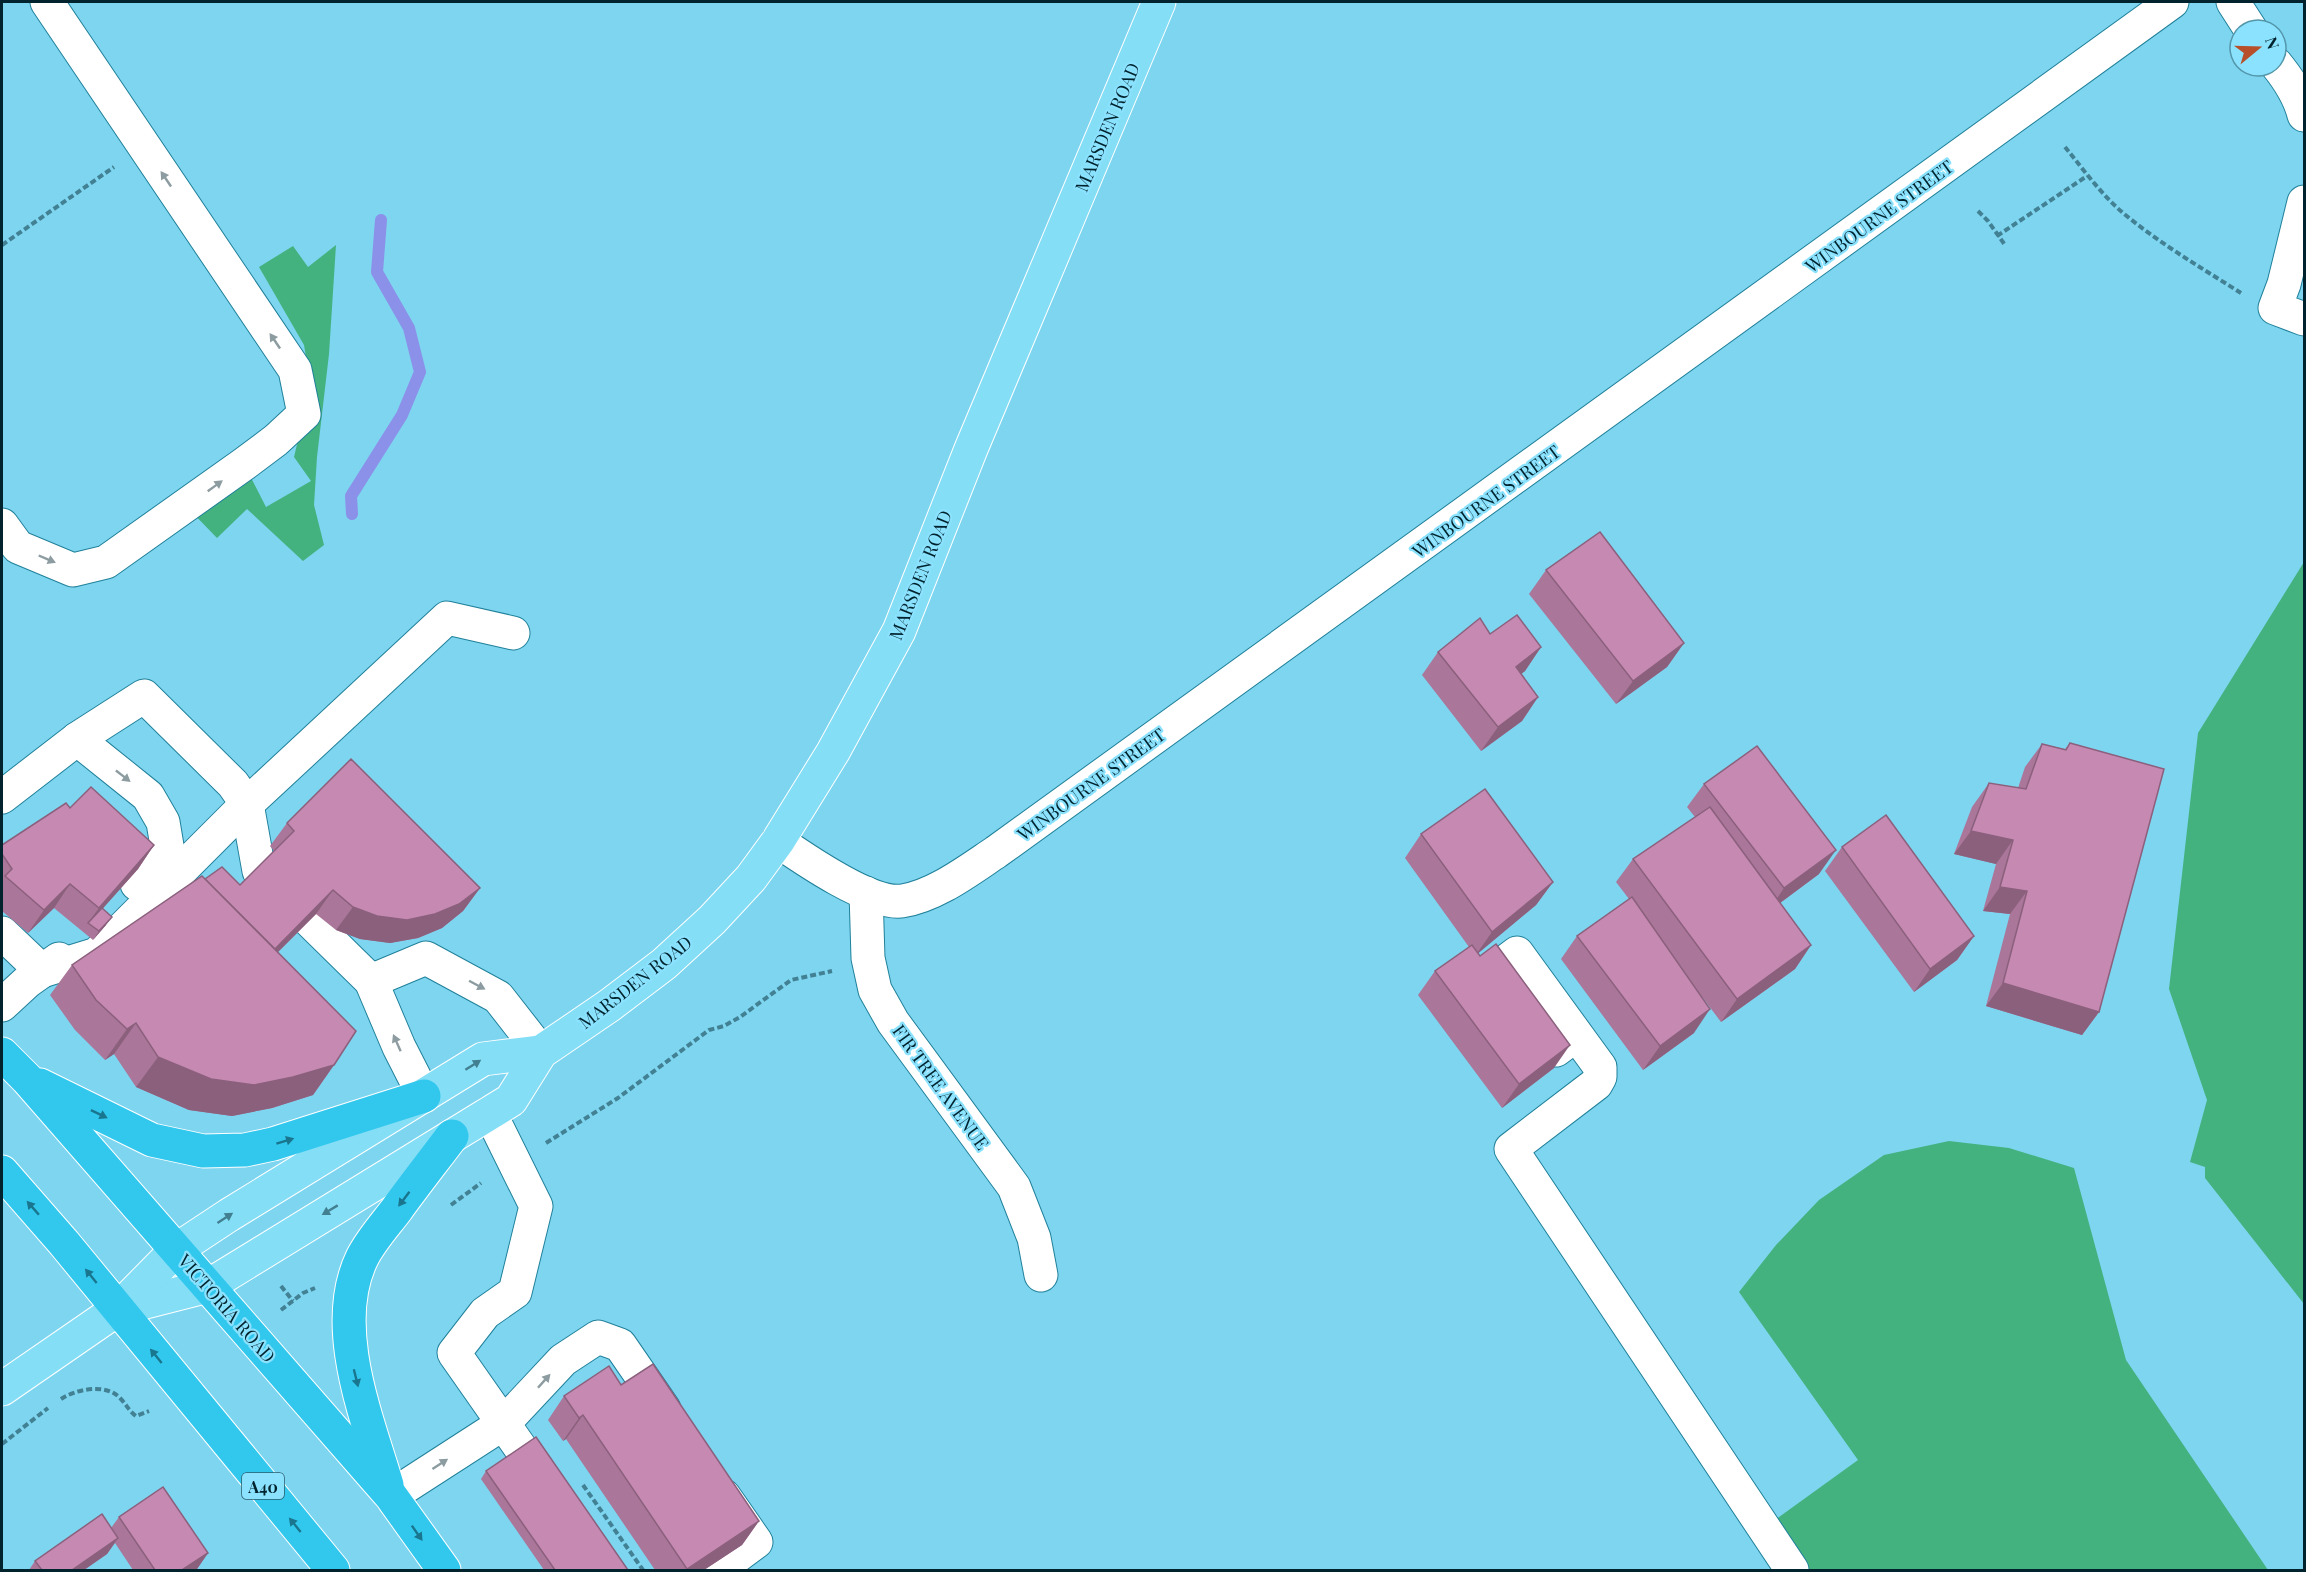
<svg xmlns="http://www.w3.org/2000/svg" width="2306" height="1572" viewBox="0 0 2306 1572" font-family="'Playfair Display',serif">
  <style>
    .green { fill: #44b27f }
    .lines { fill: none; stroke-linecap: round; stroke-linejoin: round }
    .stream { stroke: #8b91e9; stroke-width: 12 }
    .minor-casing { stroke: #20819a; stroke-width: 35 }
    .major-casing { stroke: #fff; stroke-width: 35 }
    .highway-casing { stroke: #fff; stroke-width: 35 }
    .path { stroke: #428093; stroke-width: 4; stroke-dasharray: 6 3; stroke-linecap: butt }
    .minor { stroke: #fff; stroke-width: 33 }
    .major { stroke: #84def5; stroke-width: 33 }
    .highway { stroke: #32c8ee; stroke-width: 33 }
    .wall { fill: #aa7699 }
    .shaded-wall { fill: #8b607d }
    .building { fill: #c689b2; stroke: #8b607d; stroke-width: 1.5 }
    .oneway { fill: #8c9ca0 }
    .oneway2 { fill: #428091 }
    .oneway3 { fill: #19768e }
    .labels { text-anchor: middle; dominant-baseline: central; stroke-width: 4.5; stroke-linejoin: round; paint-order: stroke }
    .shield { fill: #8be2fe; stroke: #2a5c6c; stroke-width: 1.5 }
    .shield-label { font-size: 16px; font-weight: bold; fill: #00232d }
    .street-label { font-size: 18px; fill: #00232d; stroke: #8be2fe }
  </style>
  <rect width="100%" height="100%" fill="#7ed5f0"/>
  <g class="green">
    <path d="M336,245L329,354L317,457L314,505L324,545L303,561L247,509L217,538L186,506L244,464L266,507L311,481L294,457L311,386L304,345L259,267L293,246L308,267Z"/>
    <path d="M2304,562V1308V1304L2205,1178V1167L2190,1162L2207,1100L2169,989L2198,733Z"/>
    <path d="M1949,1141L2009,1148L2074,1168L2126,1360L2268,1570H1805L1772,1522L1858,1460L1739,1292L1776,1245L1819,1200L1884,1155Z"/>
  </g>
  <g class="lines">
    <path class="stream" d="M352,514L351,496L402,415L420,372L409,328L377,272L381,220"/>
    <defs>
      <g id="minor">
        <path d="M2233,2L2251,30"/>
        <path d="M2276,64C2289,80 2299,95 2304,115"/>
        <path d="M2304,202L2284,284L2275,308L2304,319"/>
        <path d="M2,525L18,547L73,570L106,562L244,464L276,440L304,414L295,370L47,2"/>
        <path d="M77,739L148,796L163,822L168,852L137,884"/>
        <path d="M2,797L77,739L144,696L233,784L247,804L259,871L371,981L399,1047L424,1096"/>
        <path d="M778,841C804,859 871,905 902,901C935,896 969,870 996,852C1389,570 1782,288 2172,2"/>
        <path d="M866,893L868,958L875,990L893,1022L1014,1187L1034,1238L1041,1275"/>
        <path d="M2,933L42,971"/>
        <path d="M42,971L97,954L247,804L447,618L513,633"/>
        <path d="M371,981L426,958L498,997L541,1052"/>
        <path d="M2,1005L28,981L59,959"/>
        <path d="M1576,1035L1556,1050L1497,968L1517,953L1600,1067V1077L1596,1084L1511,1149L1792,1570"/>
        <path d="M490,1113L536,1206L515,1292L485,1313L454,1353L545,1483"/>
        <path d="M391,1496L504,1423L563,1360L598,1337L620,1345L664,1409"/>
        <path d="M718,1570L756,1542L724,1496"/>
      </g>
      <g id="major">
        <path d="M118,1309L208,1286L511,1100L541,1052L610,1005L664,964L712,920L751,878L778,841L833,752L899,631L971,449L1159,2"/>
        <path d="M2,1389L118,1309L176,1250L229,1215L483,1059L541,1052"/>
      </g>
      <g id="highway">
        <path d="M2,1054L27,1079L391,1496L444,1570"/>
        <path d="M40,1085L152,1140L203,1151L245,1150L273,1144L424,1096"/>
        <path d="M2,1172L64,1243L333,1570"/>
        <path d="M387,1485C367,1418 329,1326 362,1258C371,1240 385,1225 397,1209C415,1184 434,1160 452,1136"/>
      </g>
    </defs>
    <use href="#minor" class="minor-casing"/>
    <use href="#major" class="major-casing"/>
    <use href="#highway" class="highway-casing"/>
    <g class="path">
      <path d="M2065,147C2083,169 2101,194 2123,213C2159,243 2200,267 2241,293"/>
      <path d="M1978,211L1988,221L2005,245"/>
      <path d="M1997,236L2087,176"/>
      <path d="M2,245L114,167"/>
      <path d="M546,1143L618,1098L709,1030L724,1026L740,1017L791,980L832,971"/>
      <path d="M451,1205L481,1183"/>
      <path d="M281,1286L293,1301"/>
      <path d="M281,1310L303,1293L315,1288"/>
      <path d="M61,1399C76,1389 106,1383 120,1398C126,1404 129,1411 136,1416L149,1411"/>
      <path d="M2,1444L48,1408"/>
      <path d="M583,1485L643,1570"/>
    </g>
    <use href="#minor" class="minor"/>
    <use href="#major" class="major"/>
    <use href="#highway" class="highway"/>
  </g>
  <g class="wall">
    <path d="M1546,570L1684,643L1667,667L1616,704L1529,594Z"/>
    <path d="M1490,634L1541,647L1525,671L1521,674L1538,697L1522,721L1481,751L1422,675L1438,652Z"/>
    <path d="M2070,743L2099,1012L2082,1035L1986,1006L2010,914L1983,911L1996,864L1954,854L1972,807L1989,783L2018,788L2025,767L2042,744L2065,749Z"/>
    <path d="M1704,784L1819,874L1780,903L1811,945L1795,969L1721,1022L1703,998L1694,1033L1643,1070L1561,959L1577,936L1629,899L1616,882L1633,859L1695,817L1687,807Z"/>
    <path d="M70,808L154,845L138,869L103,908L106,925L93,940L54,908L28,933L2,911V845Z"/>
    <path d="M287,823L480,888L463,911L442,928L418,938L390,943L360,939L336,930L316,914L278,952L334,1065L313,1095L272,1108L232,1116L189,1110L136,1087L114,1054L105,1060L75,1030L50,995L72,965L205,879L240,885L274,851L270,846Z"/>
    <path d="M1421,834L1553,882L1536,905L1478,953L1554,1068L1502,1108L1418,995L1435,971L1469,947L1405,858Z"/>
    <path d="M1842,847L1974,936L1957,960L1914,992L1825,871Z"/>
    <path d="M621,1385L759,1521L742,1545L704,1570H655L566,1439L563,1441L548,1420L564,1396Z"/>
    <path d="M486,1471L628,1570H544L481,1479Z"/>
    <path d="M119,1517L208,1553L197,1569L195,1570H133L115,1543L107,1554L84,1570H29L35,1561L111,1528Z"/>
  </g>
  <g class="shaded-wall">
    <path d="M1684,643L1667,667L1616,704L1633,681Z"/>
    <path d="M1541,647L1525,671L1500,691L1516,667Z"/>
    <path d="M1538,697L1522,721L1481,751L1498,727Z"/>
    <path d="M1971,831L2013,840L1996,864L1954,854Z"/>
    <path d="M154,845L138,869L89,924L88,923L99,908Z"/>
    <path d="M1836,850L1819,874L1768,912L1784,888Z"/>
    <path d="M1553,882L1536,905L1475,956L1492,932Z"/>
    <path d="M70,884L54,908L28,933L44,910Z"/>
    <path d="M2000,887L2027,891L2010,914L1983,911Z"/>
    <path d="M480,888L463,911L442,928L418,938L390,943L360,939L336,930L353,907Z"/>
    <path d="M333,890L316,914L252,978L269,955Z"/>
    <path d="M112,917L106,925L93,940L99,931Z"/>
    <path d="M1974,936L1957,960L1914,992L1930,969Z"/>
    <path d="M1811,945L1795,969L1721,1022L1737,999Z"/>
    <path d="M2003,983L2099,1012L2082,1035L1986,1006Z"/>
    <path d="M1710,1009L1694,1033L1643,1070L1660,1046Z"/>
    <path d="M136,1023L114,1054L105,1060L127,1029Z"/>
    <path d="M1570,1045L1554,1068L1502,1108L1519,1084Z"/>
    <path d="M158,1057L334,1065L313,1095L272,1108L232,1116L189,1110L136,1087Z"/>
    <path d="M583,1415L566,1439L563,1441L579,1418Z"/>
    <path d="M759,1521L742,1545L704,1570H686Z"/>
    <path d="M118,1538L107,1554L84,1570H72Z"/>
    <path d="M208,1553L197,1569L195,1570H182Z"/>
  </g>
  <g class="building">
    <path d="M1600,532L1684,643L1633,681L1546,570Z"/>
    <path d="M1517,615L1541,647L1516,667L1538,697L1498,727L1438,652L1480,618L1490,634Z"/>
    <path d="M2070,743L2164,769L2099,1012L2003,983L2027,891L2000,887L2013,840L1971,831L1989,783L2026,789L2042,744L2066,750Z"/>
    <path d="M1757,746L1836,850L1784,888L1704,784Z"/>
    <path d="M351,759L480,888L459,904L435,914L407,920L377,916L353,907L333,890L275,949L205,879L222,867L240,885L294,831L287,823Z"/>
    <path d="M91,787L154,845L99,908L70,884L44,910L5,876L12,869L2,854V845L66,803L70,808Z"/>
    <path d="M1485,789L1553,882L1492,932L1421,834Z"/>
    <path d="M1710,807L1811,945L1737,999L1633,859Z"/>
    <path d="M1886,815L1974,936L1930,969L1842,847Z"/>
    <path d="M202,876L356,1031L334,1065L293,1077L254,1085L211,1079L158,1057L136,1023L127,1029L96,1000L72,965Z"/>
    <path d="M1632,897L1710,1009L1660,1046L1577,936Z"/>
    <path d="M102,908L112,917L99,931L88,923Z"/>
    <path d="M1496,944L1570,1045L1519,1084L1435,971L1472,945L1480,956Z"/>
    <path d="M653,1364L759,1521L687,1569L583,1415L579,1418L564,1396L609,1366L621,1385Z"/>
    <path d="M536,1437L628,1570H555L486,1471Z"/>
    <path d="M163,1487L208,1553L182,1570H155L119,1517Z"/>
    <path d="M102,1514L118,1538L72,1570H42L35,1561Z"/>
  </g>
  <defs><path id="oneway-solid" d="M-6-.8H1V-3.2L6.5 0L1 3.2V.8H-6Z" transform="scale(1.5)"/></defs>
  <g class="oneway">
    <use href="#oneway-solid" transform="translate(166 179) rotate(-124)"/>
    <use href="#oneway-solid" transform="translate(275 341) rotate(-124)"/>
    <use href="#oneway-solid" transform="translate(215 486) rotate(-36)"/>
    <use href="#oneway-solid" transform="translate(47 559) rotate(23)"/>
    <use href="#oneway-solid" transform="translate(123 776) rotate(38)"/>
    <use href="#oneway-solid" transform="translate(477 985) rotate(28)"/>
    <use href="#oneway-solid" transform="translate(397 1043) rotate(-114)"/>
    <use href="#oneway-solid" transform="translate(544 1381) rotate(-48)"/>
    <use href="#oneway-solid" transform="translate(440 1464) rotate(-33)"/>
  </g>
  <g class="oneway2">
    <use href="#oneway-solid" transform="translate(473 1065) rotate(-32)"/>
    <use href="#oneway-solid" transform="translate(330 1210) rotate(149)"/>
    <use href="#oneway-solid" transform="translate(225 1218) rotate(-33)"/>
  </g>
  <g class="oneway3">
    <use href="#oneway-solid" transform="translate(99 1114) rotate(26)"/>
    <use href="#oneway-solid" transform="translate(285 1141) rotate(-17)"/>
    <use href="#oneway-solid" transform="translate(404 1199) rotate(127)"/>
    <use href="#oneway-solid" transform="translate(33 1208) rotate(-131)"/>
    <use href="#oneway-solid" transform="translate(91 1276) rotate(-129)"/>
    <use href="#oneway-solid" transform="translate(156 1356) rotate(-129)"/>
    <use href="#oneway-solid" transform="translate(356 1378) rotate(76)"/>
    <use href="#oneway-solid" transform="translate(295 1525) rotate(-129)"/>
    <use href="#oneway-solid" transform="translate(417 1533) rotate(55)"/>
  </g>
  <g class="labels">
    <rect class="shield" x="242" y="1473" width="42" height="26" rx="4.5"/>
    <g class="shield-label">
      <text x="263" y="1486">A40</text>
    </g>
    <g class="street-label">
      <text transform="translate(1107 127) rotate(-67)">MARSDEN ROAD</text>
      <text transform="translate(1879 216) rotate(-36)">WINBOURNE STREET</text>
      <text transform="translate(1486 501) rotate(-36)">WINBOURNE STREET</text>
      <text transform="translate(920 575) rotate(-68)">MARSDEN ROAD</text>
      <text transform="translate(1091 784) rotate(-36)">WINBOURNE STREET</text>
      <text transform="translate(635 982) rotate(-38)">MARSDEN ROAD</text>
      <text transform="translate(941 1087) rotate(54)">FIR TREE AVENUE</text>
      <text transform="translate(227 1308) rotate(49)">VICTORIA ROAD</text>
    </g>
  </g>
  <rect width="2306" height="1572" fill="none" stroke="#00232d" stroke-width="6"/>
  <g transform="translate(2258 48) rotate(71)"><circle r="28" fill="#8be2fe" stroke="#5396aa" stroke-width="1.5"/>
  <path d="M0-4.5L10 22L0 15L-10 22Z" fill="#b7502a"/>
  <text y="-9" font-size="16" font-weight="bold" text-anchor="middle" fill="#00232d">N</text>
  </g>
</svg>
